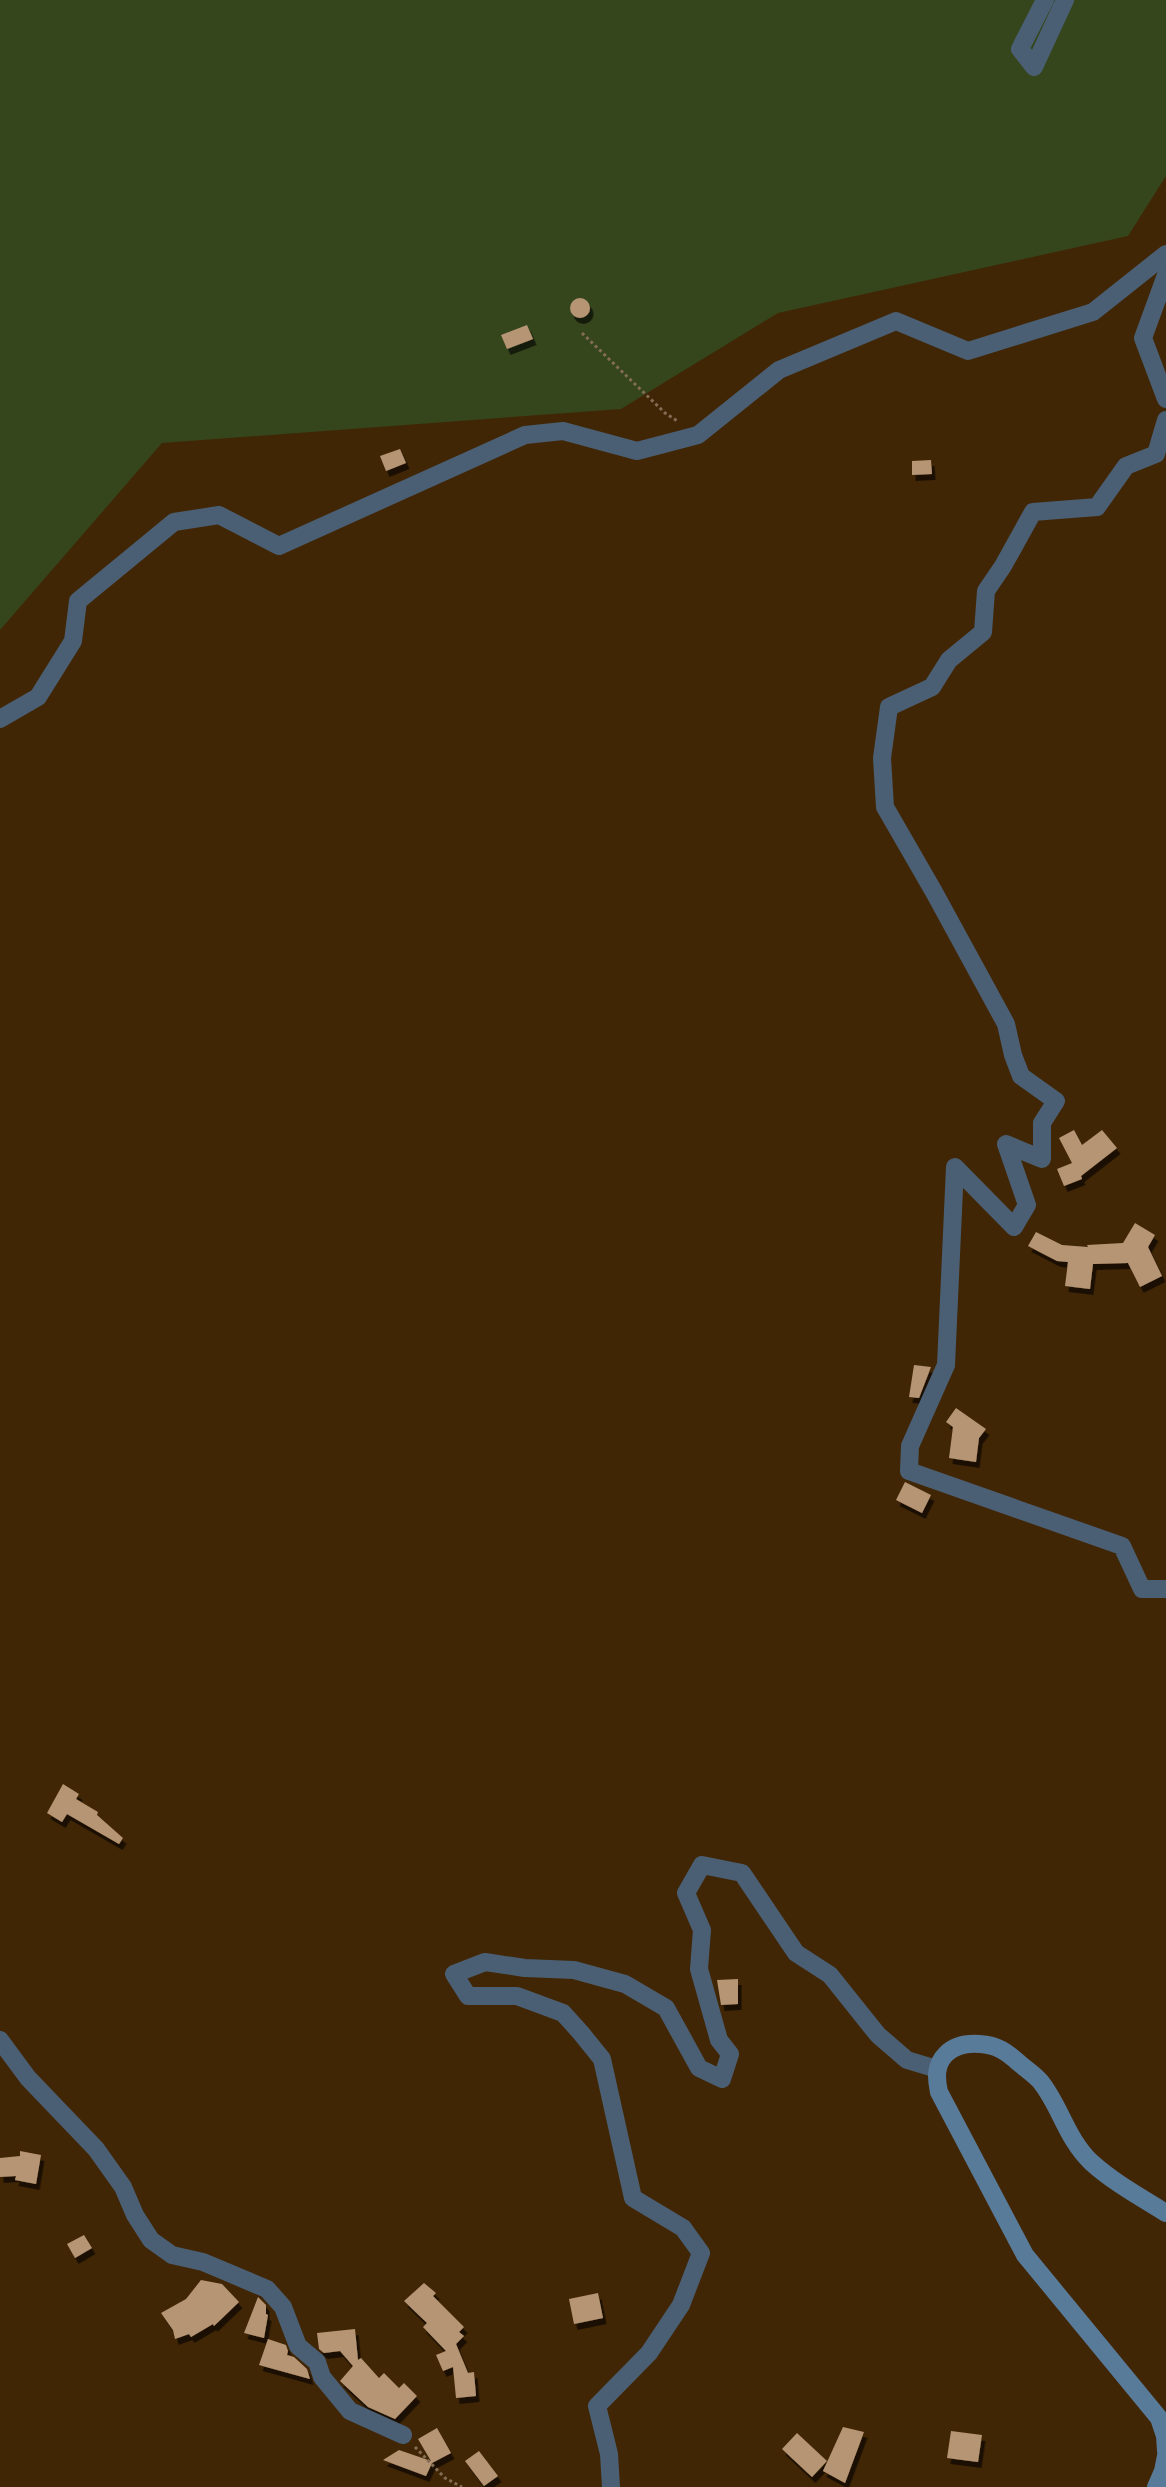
<svg xmlns="http://www.w3.org/2000/svg" width="1166" height="2487" viewBox="0 0 1166 2487" font-family="Rubik,sans-serif">
  <style>
    .green { fill: #35451c }
    .building { fill: #b69574; filter: url(#shadow) }
    .lines { fill: none; stroke-linecap: round; stroke-linejoin: round }
    .path { stroke: #836d54; stroke-width: 3; stroke-dasharray: 3 3; stroke-linecap: butt }
    .street { stroke: #4a5f73; stroke-width: 18 }
    .secondary { stroke: #597b9a; stroke-width: 18 }
  </style>
  <defs>
    <filter id="shadow"><feDropShadow dx="3.5" dy="6" stdDeviation="0" flood-color="#0009"/></filter>
  </defs>
  <rect width="100%" height="100%" fill="#412605"/>
  <path class="green" d="M0,0H1166V176L1128,236L778,313L621,409L162,443L0,630Z"/>
  <g class="building">
    <circle cx="580" cy="308" r="10"/>
    <path d="M527,325L533,339L507,349L501,335Z"/>
    <path d="M400,449L406,463L386,471L380,456Z"/>
    <path d="M931,460L932,474L912,475V461Z"/>
    <path d="M1074,1130L1082,1145L1102,1130L1117,1148L1081,1176L1082,1179L1064,1186L1057,1169L1072,1163L1059,1138Z"/>
    <path d="M1135,1223L1155,1235L1148,1247L1162,1276L1140,1287L1128,1263L1093,1264L1090,1289L1065,1286L1068,1262L1057,1261L1028,1246L1036,1232L1062,1245L1088,1247L1087,1245L1123,1243Z"/>
    <path d="M914,1365L931,1367L919,1398L909,1397Z"/>
    <path d="M956,1408L986,1429L979,1438L976,1462L949,1458L953,1427L946,1422Z"/>
    <path d="M905,1482L931,1495L922,1513L896,1500Z"/>
    <path d="M63,1784L79,1794L76,1799L98,1812L97,1815L123,1838L119,1844L67,1814L62,1822L47,1813Z"/>
    <path d="M738,1979V2004L721,2005L717,1980Z"/>
    <path d="M20,2151L41,2155L36,2184L15,2180L16,2176L0,2177V2158L20,2156Z"/>
    <path d="M84,2235L92,2248L75,2258L67,2244Z"/>
    <path d="M201,2280L222,2284L239,2302L214,2326L213,2324L191,2337L189,2334L175,2339L173,2330L161,2313L186,2299Z"/>
    <path d="M424,2283L436,2293L433,2296L464,2327L459,2332L464,2336L456,2344L468,2373L474,2372L476,2396L456,2398L453,2367L443,2371L436,2355L446,2351L423,2327L427,2323L404,2301Z"/>
    <path d="M598,2293L603,2318L574,2324L569,2299Z"/>
    <path d="M258,2297L266,2305V2314L268,2315L264,2338L244,2333Z"/>
    <path d="M355,2329L358,2360L361,2358L379,2378L384,2373L399,2388L404,2383L417,2396L395,2419L368,2407L340,2381L353,2366L340,2351L324,2353L319,2349L317,2333Z"/>
    <path d="M268,2339L286,2345L288,2351L287,2355L294,2357L307,2369L310,2379L259,2365Z"/>
    <path d="M843,2427L864,2432L845,2483L823,2471Z"/>
    <path d="M437,2428L451,2453L432,2463L426,2476L383,2460L399,2450L431,2461L418,2439Z"/>
    <path d="M951,2431L982,2435L978,2462L947,2458Z"/>
    <path d="M797,2433L827,2461L812,2477L782,2449Z"/>
    <path d="M479,2451L498,2476L484,2486L465,2461Z"/>
  </g>
  <g class="lines">
    <g class="path">
      <path d="M582,333L665,413L679,422"/>
      <path d="M415,2447L445,2478L462,2487"/>
    </g>
    <g class="street">
      <path d="M1045,0L1020,49L1034,67L1065,0"/>
      <path d="M1166,275L1143,338L1166,399"/>
      <path d="M1166,420L1156,454L1126,466L1097,507L1033,512L1003,566L986,591L983,632L949,660L932,687L889,707L882,758L885,807L934,892L1006,1024L1013,1055L1021,1076L1056,1101L1042,1123V1159L1006,1144L1027,1205L1014,1227L955,1167L946,1365L910,1446L909,1471L1122,1546L1142,1589H1166"/>
      <path d="M0,719L38,697L73,641L78,601L174,522L219,515L279,546L525,435L563,431L637,451L698,435L779,370L896,321L968,351L1093,312L1166,254"/>
      <path d="M0,2040L28,2078L96,2149L123,2187L135,2215L151,2240L172,2255L203,2262L267,2289L283,2307L298,2346L317,2362L322,2377L350,2411L403,2435"/>
      <path d="M611,2487L609,2454L597,2406L649,2353L681,2305L701,2253L683,2228L633,2198L602,2059L581,2033L563,2013L517,1996H468L454,1974L485,1962L525,1968L574,1970L625,1984L666,2008L699,2068L722,2079L730,2054L719,2040L699,1969L702,1930L686,1893L702,1865L742,1873L796,1953L830,1975L878,2035L907,2060L937,2069"/>
    </g>
    <g class="secondary">
      <path d="M1166,2213C1140,2197 1113,2182 1091,2162C1066,2138 1060,2105 1040,2081C1034,2074 1026,2069 1019,2063C1007,2052 997,2045 980,2044C968,2043 955,2045 946,2054C935,2065 936,2078 939,2092L1025,2255L1159,2418L1165,2436L1166,2451"/>
      <path d="M1156,2487L1163,2471L1166,2456"/>
    </g>
  </g>
</svg>
